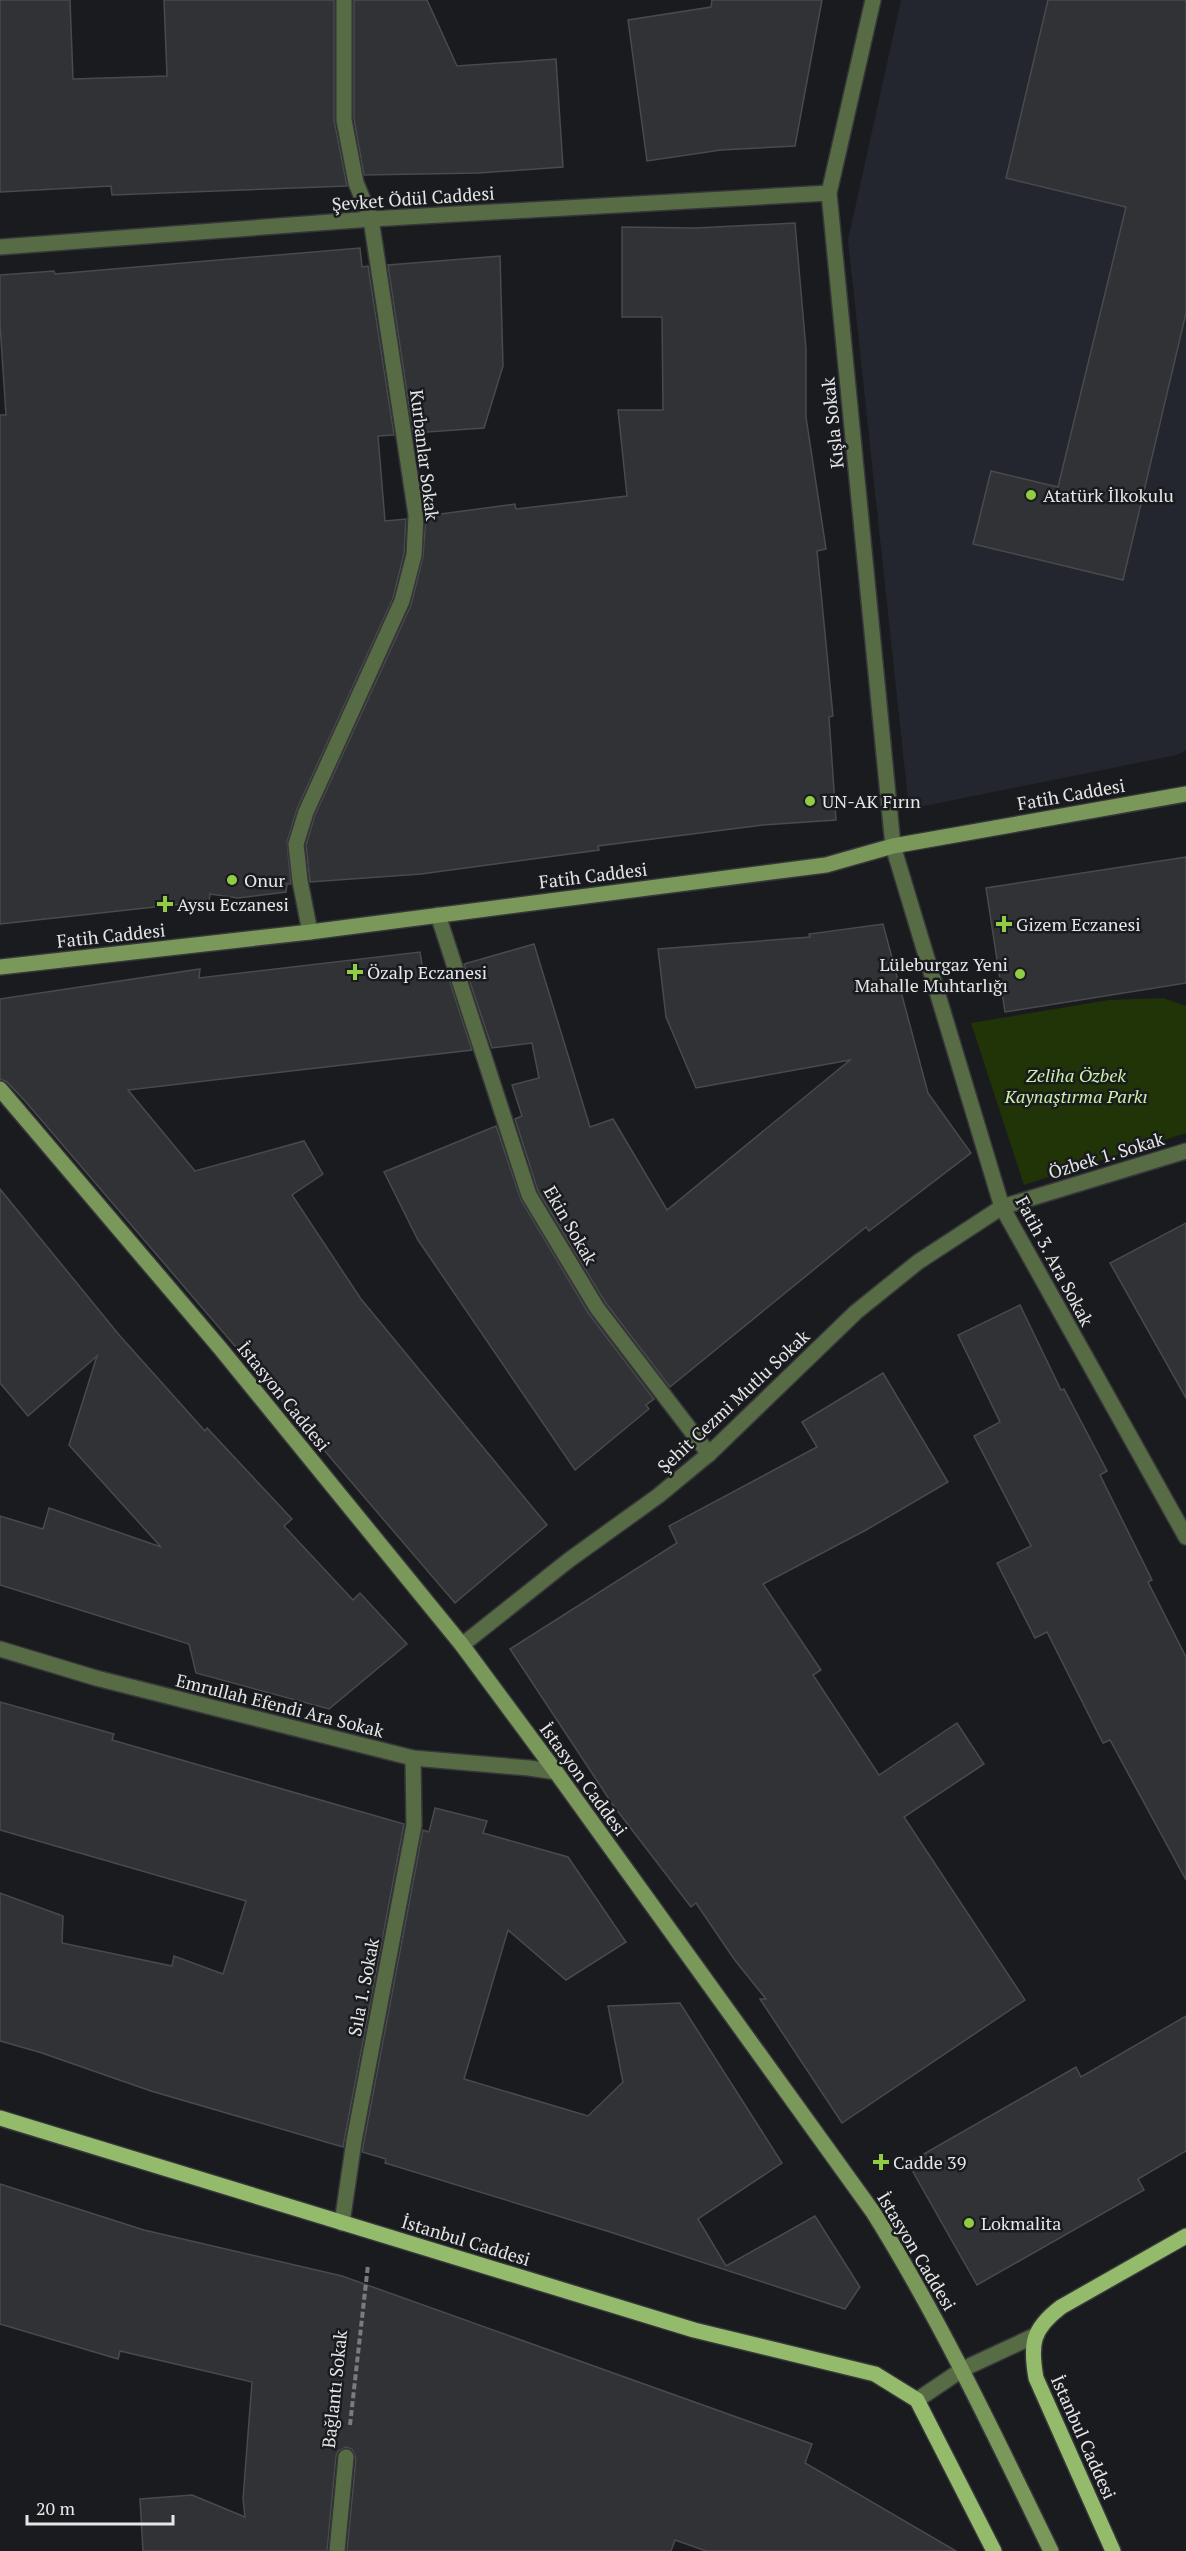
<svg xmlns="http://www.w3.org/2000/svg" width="1186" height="2551" viewBox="0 0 1186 2551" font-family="'PT Serif',serif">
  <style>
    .built { fill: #23262e }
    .green { fill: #203407 }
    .building { fill: #313235; stroke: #484a4c; stroke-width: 1.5 }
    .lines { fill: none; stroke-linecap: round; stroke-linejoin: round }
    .pedestrian-casing { stroke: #36373a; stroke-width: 18 }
    .minor-casing { stroke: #36373a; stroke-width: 18 }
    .tertiary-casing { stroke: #36373a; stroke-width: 18 }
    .secondary-casing { stroke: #36373a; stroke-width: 18 }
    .primary-casing { stroke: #36373a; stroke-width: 18 }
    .path { stroke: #7a7b7d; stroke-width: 4; stroke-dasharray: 6 3; stroke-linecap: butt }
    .pedestrian { stroke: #576b45; stroke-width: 15 }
    .minor { stroke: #576b45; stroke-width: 15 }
    .tertiary { stroke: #576b45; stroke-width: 15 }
    .secondary { stroke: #79985a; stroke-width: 15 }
    .primary { stroke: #93bb6b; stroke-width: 15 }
    .poi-dot { fill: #8fcd42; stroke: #1a1b1e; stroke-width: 2 }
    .labels { text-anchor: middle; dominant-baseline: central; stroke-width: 5; stroke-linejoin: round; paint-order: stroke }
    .street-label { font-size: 18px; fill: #e5e6e7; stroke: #1a1b1e }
    .poi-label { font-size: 18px; fill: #e5e6e7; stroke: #1a1b1e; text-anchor: start }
    .park-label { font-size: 18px; font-style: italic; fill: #caf2a6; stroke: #1a1b1e }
  </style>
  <rect width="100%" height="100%" fill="#1a1b1e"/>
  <path class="built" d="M901,0H1186V750L1177,755L909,809L848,240Z"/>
  <path class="green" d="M1163,998L1186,1006V1133L1024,1185L971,1023L1109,1000Z"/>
  <g class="building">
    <path d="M0,0H70L73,79L167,76L164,0H334V120L347,186L112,195L111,186L0,192Z"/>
    <path d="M354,0H427L457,66L556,59L563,167L478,173L364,175L354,119Z"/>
    <path d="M712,0H822L795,146L721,150L647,161L628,20L711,7Z"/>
    <path d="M1048,0H1186V313L1123,580L973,544L991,471L1058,487L1126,207L1006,178Z"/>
    <path d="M795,223L806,349V417L826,549L817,551L833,716L829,717L836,820L763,825L598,846L599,850L421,874L310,882L306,845L315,815L411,605L423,557L426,516L515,504L516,509L627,496L618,410H663L662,317H622V227L696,228Z"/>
    <path d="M360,248L362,267L368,266L394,435L378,436L385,521L406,519L404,554L393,598L297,809L287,842L291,884H287L286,892L238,898L210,894L209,901L0,924V415H6L0,324V275L54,271L55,274Z"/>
    <path d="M500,256L503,366L484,428L413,433L388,265Z"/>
    <path d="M1186,857V983L1005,1012L986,888Z"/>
    <path d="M883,924L928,1093L971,1153L869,1231L866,1227L670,1387L605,1302L538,1191L515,1119L522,1116L512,1085L539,1078L532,1043L492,1048L464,964L534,944L590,1127L613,1119L667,1210L850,1060L696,1088L666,1017L658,949L810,937L809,934Z"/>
    <path d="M420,952L424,977L446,970L472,1050L128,1090L195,1171L304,1141L323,1174L292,1195L361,1299L547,1525L455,1603L25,1101L7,1082L0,1079V999L200,969L199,978Z"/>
    <path d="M496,1126L521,1200L589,1314L654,1399L646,1405L649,1409L575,1470L418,1240L384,1172Z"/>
    <path d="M0,1189L120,1336L205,1431L207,1428L292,1519L284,1526L353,1600L360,1593L407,1644L329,1709L196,1673L189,1644L0,1585V1516L43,1529L49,1508L161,1547L69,1445L97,1356L28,1416L0,1383Z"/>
    <path d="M1186,1223V1398L1110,1263Z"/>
    <path d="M1020,1305L1061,1390L1064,1389L1107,1471L1100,1475L1152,1580L1148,1582L1186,1657V1880L1110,1740L1103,1743L1047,1632L1035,1638L997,1563L1031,1546L974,1436L1000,1422L958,1335Z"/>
    <path d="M883,1373L948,1482L866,1530L763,1584L821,1670L813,1675L879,1775L957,1723L984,1764L904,1817L1025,2000L842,2123L760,1999H766L734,1959L696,1903L691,1907L613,1805L510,1649L677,1543L669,1526L817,1447L802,1422Z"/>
    <path d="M0,1702L114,1734L112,1740L404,1824L343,2147L151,2091L39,2052L0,2041V1893L63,1916L62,1943L172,1966L174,1956L223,1974L246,1901L0,1830Z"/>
    <path d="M435,1808L487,1821L483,1833L568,1857L626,1942L566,1980L508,1930L464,2079L588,2116L623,2082L608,2006L680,2003L782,2163L698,2219L726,2266L815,2216L860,2287L845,2309L607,2231L385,2163L386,2159L362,2152L423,1830L429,1832Z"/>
    <path d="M1186,2016V2151L1138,2179L1144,2190L977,2285L908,2163L1076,2067L1081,2077Z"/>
    <path d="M0,2184L144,2230L342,2276L812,2444L805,2463L956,2551H706L675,2540L671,2551H347L356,2458L352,2449L346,2447L338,2451L336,2456L327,2551H143L140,2499L192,2495L245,2517L243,2499L252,2382L120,2351L118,2359L0,2324Z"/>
  </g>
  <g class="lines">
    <defs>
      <g id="pedestrian">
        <path d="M1002,1207L1186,1151"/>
        <path d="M342,2223L354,2141L414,1825L413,1758"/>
        <path d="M917,2400L963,2369L1034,2336"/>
        <path d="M337,2551L346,2457"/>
      </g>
      <g id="minor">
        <path d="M893,846L1002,1207L1186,1537"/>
        <path d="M438,915L529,1195L597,1308L709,1454"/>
        <path d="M310,932L300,881L296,844L306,812L402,601L414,555L416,515L371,219L356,183L344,120V0"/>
        <path d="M462,1645L569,1560L658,1496L709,1454L856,1312L918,1262L1002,1207"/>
        <path d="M0,1649L96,1678L413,1758L529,1768L556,1772"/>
      </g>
      <g id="tertiary">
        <path d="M873,0L829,193L893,846"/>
        <path d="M0,247L371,219L829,193"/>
      </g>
      <g id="secondary">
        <path d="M0,967L310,932L826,865L893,846L1186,794"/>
        <path d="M0,1089L220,1348L462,1645L556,1772L873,2212C941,2321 995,2436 1051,2551"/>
      </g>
      <g id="primary">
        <path d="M0,2118L694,2330L875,2374L917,2400L994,2551"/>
        <path d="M1113,2551L1036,2378C1030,2344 1032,2329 1061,2307L1186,2236"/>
      </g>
    </defs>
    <use href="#pedestrian" class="pedestrian-casing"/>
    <use href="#minor" class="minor-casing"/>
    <use href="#tertiary" class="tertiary-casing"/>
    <use href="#secondary" class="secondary-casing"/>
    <use href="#primary" class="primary-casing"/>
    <path class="path" d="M350,2425L368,2265"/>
    <use href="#pedestrian" class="pedestrian"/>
    <use href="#minor" class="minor"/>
    <use href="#tertiary" class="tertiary"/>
    <use href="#secondary" class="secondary"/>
    <use href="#primary" class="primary"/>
  </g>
  <g class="poi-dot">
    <circle cx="1031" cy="495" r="6"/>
    <circle cx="810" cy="801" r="6"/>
    <circle cx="232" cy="880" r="6"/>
    <path d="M162 895h6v6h6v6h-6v6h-6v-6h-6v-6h6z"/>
    <path d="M1001 915h6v6h6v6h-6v6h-6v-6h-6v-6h6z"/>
    <path d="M352 963h6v6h6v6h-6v6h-6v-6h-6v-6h6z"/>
    <circle cx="1020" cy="974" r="6"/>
    <path d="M878 2153h6v6h6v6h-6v6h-6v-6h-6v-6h6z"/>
    <circle cx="969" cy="2223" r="6"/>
  </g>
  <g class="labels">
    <g class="street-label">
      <text transform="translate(413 198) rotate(-4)">Şevket Ödül Caddesi</text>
      <text transform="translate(832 423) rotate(-96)">Kışla Sokak</text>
      <text transform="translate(425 455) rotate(83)">Kurbanlar Sokak</text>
      <text transform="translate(1071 794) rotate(-10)">Fatih Caddesi</text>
      <text transform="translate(593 875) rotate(-7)">Fatih Caddesi</text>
      <text transform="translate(111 935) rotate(-6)">Fatih Caddesi</text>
      <text transform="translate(1106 1155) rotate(-17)">Özbek 1. Sokak</text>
      <text transform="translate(571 1225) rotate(60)">Ekin Sokak</text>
      <text transform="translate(1055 1261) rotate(62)">Fatih 3. Ara Sokak</text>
      <text transform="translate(284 1396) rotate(51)">İstasyon Caddesi</text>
      <text transform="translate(733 1401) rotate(-43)">Şehit Cezmi Mutlu Sokak</text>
      <text transform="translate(280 1705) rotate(14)">Emrullah Efendi Ara Sokak</text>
      <text transform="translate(584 1779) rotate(54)">İstasyon Caddesi</text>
      <text transform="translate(363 1987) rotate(-79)">Sıla 1. Sokak</text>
      <text transform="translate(466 2240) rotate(17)">İstanbul Caddesi</text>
      <text transform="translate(917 2251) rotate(59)">İstasyon Caddesi</text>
      <text transform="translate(334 2389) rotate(-84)">Bağlantı Sokak</text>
      <text transform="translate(1084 2437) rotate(66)">İstanbul Caddesi</text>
    </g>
    <g class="poi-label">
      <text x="1043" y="495">Atatürk İlkokulu</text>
      <text x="822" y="801">UN-AK Fırın</text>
      <text x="244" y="880">Onur</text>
      <text x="177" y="904">Aysu Eczanesi</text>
      <text x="1016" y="924">Gizem Eczanesi</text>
      <text x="1008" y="964" text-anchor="end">Lüleburgaz Yeni<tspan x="1008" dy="21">Mahalle Muhtarlığı</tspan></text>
      <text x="367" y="972">Özalp Eczanesi</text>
      <text x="893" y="2162">Cadde 39</text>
      <text x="981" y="2223">Lokmalita</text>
    </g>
    <g class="park-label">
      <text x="1076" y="1075">Zeliha Özbek<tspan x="1076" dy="21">Kaynaştırma Parkı</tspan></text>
    </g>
  </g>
  <path d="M27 2515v9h146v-9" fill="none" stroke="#e5e6e7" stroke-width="3"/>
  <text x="36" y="2515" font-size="18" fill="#e5e6e7" stroke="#1a1b1e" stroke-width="4.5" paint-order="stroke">20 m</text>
</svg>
